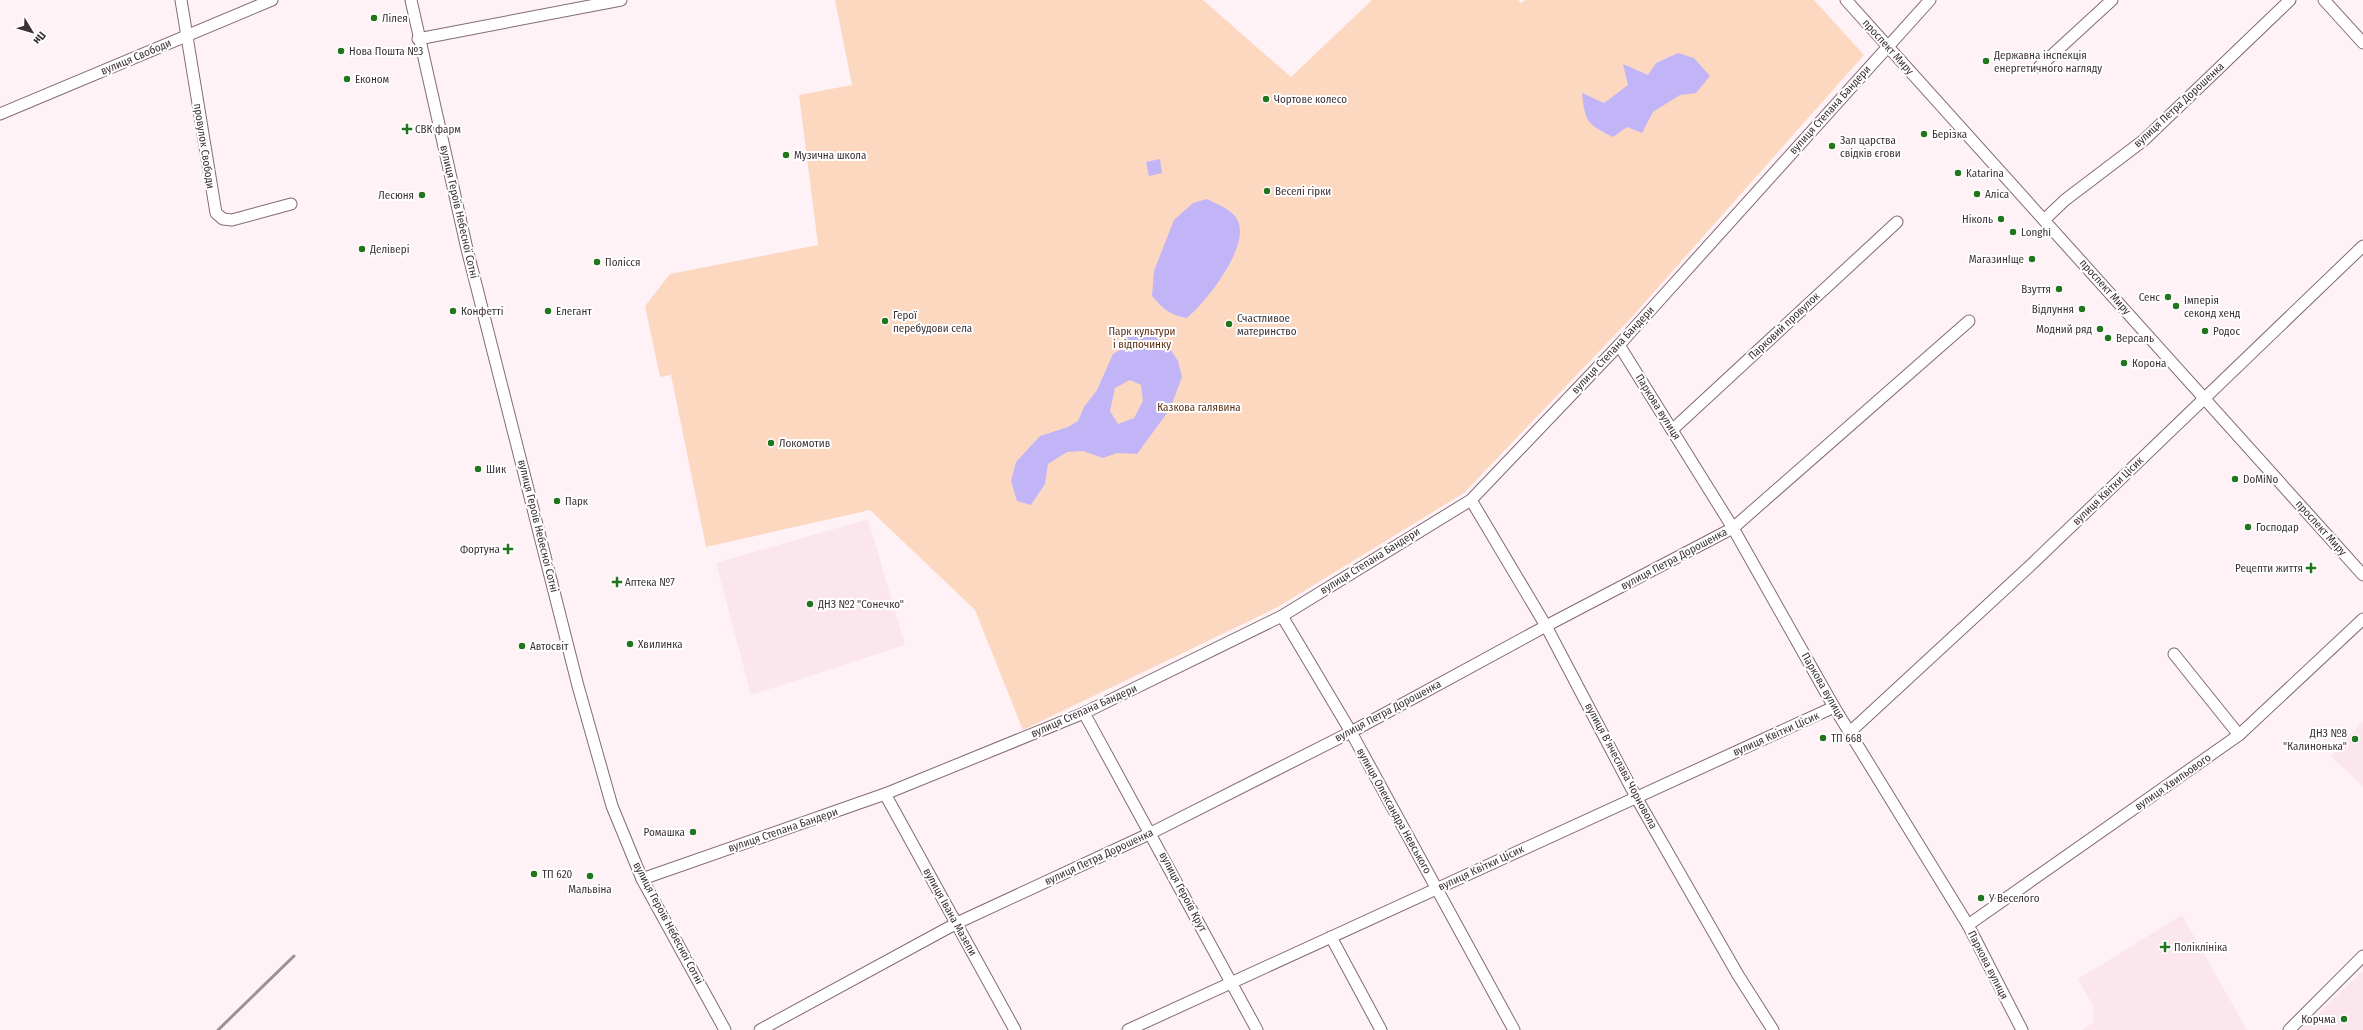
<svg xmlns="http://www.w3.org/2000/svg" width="2363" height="1030" viewBox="0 0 2363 1030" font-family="'Fira Sans Condensed',sans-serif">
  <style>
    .built { fill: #fce6ee }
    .green { fill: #fdd8c1 }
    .water { fill: #c2b5f7; fill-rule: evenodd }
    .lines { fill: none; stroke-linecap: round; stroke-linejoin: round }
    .minor-casing { stroke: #836a74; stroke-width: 13 }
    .minor { stroke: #fff; stroke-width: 11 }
    .rail { stroke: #9d9196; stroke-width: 3 }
    .poi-dot { fill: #22751f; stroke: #fff; stroke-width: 1.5 }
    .labels { text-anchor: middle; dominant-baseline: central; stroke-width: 4; stroke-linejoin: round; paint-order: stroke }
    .poi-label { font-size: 11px; fill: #3c3135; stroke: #fff; text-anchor: start }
    .street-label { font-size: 11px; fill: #3c3135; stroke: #fff }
    .park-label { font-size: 11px; fill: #5a3013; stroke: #fff }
  </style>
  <rect width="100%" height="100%" fill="#fef2f7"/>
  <g class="built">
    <path d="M868,519L905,645L751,695L716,563Z"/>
    <path d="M2363,721V787L2331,756Z"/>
    <path d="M2182,915L2247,1030H2082L2094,1022L2092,1004L2078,979Z"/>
    <path d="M2363,971V1030H2300L2314,1018Z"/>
  </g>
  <path class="green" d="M835,0H1203L1291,77L1372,0H1518L1521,3L1525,0H1814L1864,55L1631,318L1464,493L1278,607L1023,730L975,610L870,510L706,547L671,375L660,377L645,306L670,274L818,245L799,95L852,85Z"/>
  <g class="water">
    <path d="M1678,53L1694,58L1710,76L1696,93L1680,95L1653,112L1642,133L1627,127L1613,137C1587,124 1585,122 1582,93L1604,103L1628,85L1623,64L1648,75L1656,63Z"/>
    <path d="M1160,159L1162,173L1149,176L1146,162Z"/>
    <path d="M1207,199C1217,204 1228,208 1235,216C1256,241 1205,303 1187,318C1170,315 1163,309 1152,296L1154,271L1174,220L1193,203Z"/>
    <path d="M1127,336L1155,337L1166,343L1178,361L1182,377L1170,409L1137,454L1117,453L1103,458L1083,451L1067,452L1048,464L1045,484L1031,505L1017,501L1011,481L1016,462L1040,436L1068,427L1078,421L1084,407L1097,390L1113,354L1125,347ZM1130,380L1141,385L1143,401L1134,418L1118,424L1110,411L1115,388Z"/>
  </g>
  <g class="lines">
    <defs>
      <g id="minor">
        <path d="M181,0L216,213L223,219L232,220L291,204"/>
        <path d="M411,0L467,249L578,686L612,806L642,879L725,1030"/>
        <path d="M1846,0L2363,575"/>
        <path d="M2324,0L2363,43"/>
        <path d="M418,39L621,0"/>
        <path d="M2039,67L2112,0"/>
        <path d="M0,114L272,0"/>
        <path d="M2044,220L2065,200L2144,140L2290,0"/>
        <path d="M1619,345L1733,528L1834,707L1968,925L2022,1030"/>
        <path d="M1672,430L1897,222"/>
        <path d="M1471,500L1546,626L1636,797L1738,975L1773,1030"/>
        <path d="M1282,616L1351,732L1514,1030"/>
        <path d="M2174,654L2239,735"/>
        <path d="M1084,713L1257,1030"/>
        <path d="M1850,732L2032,564L2363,246"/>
        <path d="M885,794L1015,1030"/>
        <path d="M642,879L885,794L1084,713L1282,616L1471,500L1619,345L1930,0"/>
        <path d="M1968,925L2239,735L2363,619"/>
        <path d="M1331,937L1381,1030"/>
        <path d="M760,1030L957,923L1151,833L1351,732L1546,626L1733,528L1969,321"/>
        <path d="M1128,1030L1834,707"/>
        <path d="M2289,1030L2363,956"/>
      </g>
    </defs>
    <use href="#minor" class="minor-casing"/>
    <use href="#minor" class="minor"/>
    <path class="rail" d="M218,1030L294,956"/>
  </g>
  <g class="poi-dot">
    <circle cx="374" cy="18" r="4"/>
    <circle cx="341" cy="51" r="4"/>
    <circle cx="1986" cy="61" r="4"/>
    <circle cx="347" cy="79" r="4"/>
    <circle cx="1266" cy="99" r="4"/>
    <path d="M405 123h4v4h4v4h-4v4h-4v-4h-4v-4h4z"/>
    <circle cx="1924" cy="134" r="4"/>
    <circle cx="1832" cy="146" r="4"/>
    <circle cx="786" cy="155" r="4"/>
    <circle cx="1958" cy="173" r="4"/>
    <circle cx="1267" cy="191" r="4"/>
    <circle cx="1977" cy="194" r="4"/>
    <circle cx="422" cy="195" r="4"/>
    <circle cx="2001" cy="219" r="4"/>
    <circle cx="2013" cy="232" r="4"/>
    <circle cx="362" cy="249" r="4"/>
    <circle cx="2032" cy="259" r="4"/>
    <circle cx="597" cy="262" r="4"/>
    <circle cx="2059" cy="289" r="4"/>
    <circle cx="2168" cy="297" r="4"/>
    <circle cx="2176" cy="306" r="4"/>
    <circle cx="2082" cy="309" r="4"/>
    <circle cx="453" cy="311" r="4"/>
    <circle cx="548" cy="311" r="4"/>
    <circle cx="885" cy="321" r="4"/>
    <circle cx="1229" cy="324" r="4"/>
    <circle cx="2100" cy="329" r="4"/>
    <circle cx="2205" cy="331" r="4"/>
    <circle cx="2108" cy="338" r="4"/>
    <circle cx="2124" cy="363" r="4"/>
    <circle cx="771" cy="443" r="4"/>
    <circle cx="478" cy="469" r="4"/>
    <circle cx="2235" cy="479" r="4"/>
    <circle cx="557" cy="501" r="4"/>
    <circle cx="2248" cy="527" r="4"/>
    <path d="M506 543h4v4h4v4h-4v4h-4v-4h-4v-4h4z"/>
    <path d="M2309 562h4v4h4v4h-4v4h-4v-4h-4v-4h4z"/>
    <path d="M615 576h4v4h4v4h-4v4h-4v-4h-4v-4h4z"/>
    <circle cx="810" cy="604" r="4"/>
    <circle cx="630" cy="644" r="4"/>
    <circle cx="522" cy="646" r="4"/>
    <circle cx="1823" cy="738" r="4"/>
    <circle cx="2355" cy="739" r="4"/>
    <circle cx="693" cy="832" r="4"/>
    <circle cx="534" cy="874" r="4"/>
    <circle cx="590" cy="876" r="4"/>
    <circle cx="1981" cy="898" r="4"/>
    <path d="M2163 941h4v4h4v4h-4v4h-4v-4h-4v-4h4z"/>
    <circle cx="2344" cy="1019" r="4"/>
  </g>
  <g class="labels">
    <g class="poi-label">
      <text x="382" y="18">Лілея</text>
      <text x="349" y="51">Нова Пошта №3</text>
      <text x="1994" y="55">Державна інспекція<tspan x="1994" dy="13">енергетичного нагляду</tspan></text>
      <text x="355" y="79">Економ</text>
      <text x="1274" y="99">Чортове колесо</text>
      <text x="415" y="129">СВК фарм</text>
      <text x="1932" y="134">Берізка</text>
      <text x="1840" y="140">Зал царства<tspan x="1840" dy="13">свідків єгови</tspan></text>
      <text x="794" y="155">Музична школа</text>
      <text x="1966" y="173">Katarina</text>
      <text x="1275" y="191">Веселі гірки</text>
      <text x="1985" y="194">Аліса</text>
      <text x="414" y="195" text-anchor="end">Лесюня</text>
      <text x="1993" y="219" text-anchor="end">Ніколь</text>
      <text x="2021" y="232">Longhi</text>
      <text x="370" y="249">Делівері</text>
      <text x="2024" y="259" text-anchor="end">МагазинІще</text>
      <text x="605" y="262">Полісся</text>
      <text x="2051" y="289" text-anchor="end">Взуття</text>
      <text x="2160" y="297" text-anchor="end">Сенс</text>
      <text x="2184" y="300">Імперія<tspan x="2184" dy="13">секонд хенд</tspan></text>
      <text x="2074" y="309" text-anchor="end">Відлуння</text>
      <text x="461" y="311">Конфетті</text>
      <text x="556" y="311">Елегант</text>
      <text x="893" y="315">Герої<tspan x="893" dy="13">перебудови села</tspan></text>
      <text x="1237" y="318">Счастливое<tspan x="1237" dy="13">материнство</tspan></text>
      <text x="2092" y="329" text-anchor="end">Модний ряд</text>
      <text x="2213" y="331">Родос</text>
      <text x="2116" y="338">Версаль</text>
      <text x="2132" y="363">Корона</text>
      <text x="779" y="443">Локомотив</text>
      <text x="486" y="469">Шик</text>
      <text x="2243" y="479">DoMiNo</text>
      <text x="565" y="501">Парк</text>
      <text x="2256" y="527">Господар</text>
      <text x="500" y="549" text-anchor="end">Фортуна</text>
      <text x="2303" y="568" text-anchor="end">Рецепти життя</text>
      <text x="625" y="582">Аптека №7</text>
      <text x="818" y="604">ДНЗ №2 "Сонечко"</text>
      <text x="638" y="644">Хвилинка</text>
      <text x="530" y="646">Автосвіт</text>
      <text x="2347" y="733" text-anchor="end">ДНЗ №8<tspan x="2347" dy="13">"Калинонька"</tspan></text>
      <text x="1831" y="738">ТП 668</text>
      <text x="685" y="832" text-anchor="end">Ромашка</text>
      <text x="542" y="874">ТП 620</text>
      <text x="590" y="889" text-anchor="middle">Мальвіна</text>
      <text x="1989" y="898">У Веселого</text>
      <text x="2174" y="947">Поліклініка</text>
      <text x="2336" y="1019" text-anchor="end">Корчма</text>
    </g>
    <g class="street-label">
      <text transform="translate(1888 47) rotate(48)">проспект Миру</text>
      <text transform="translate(136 57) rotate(-23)">вулиця Свободи</text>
      <text transform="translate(2179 105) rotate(-43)">вулиця Петра Дорошенка</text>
      <text transform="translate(1830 110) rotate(-48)">вулиця Степана Бандери</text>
      <text transform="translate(204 146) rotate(81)">провулок Свободи</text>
      <text transform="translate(459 212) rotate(77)">вулиця Героїв Небесної Сотні</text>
      <text transform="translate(2105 287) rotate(48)">проспект Миру</text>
      <text transform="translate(1784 326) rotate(-43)">Парковий провулок</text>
      <text transform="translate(1613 350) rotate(-47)">вулиця Степана Бандери</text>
      <text transform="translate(1658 407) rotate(58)">Паркова вулиця</text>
      <text transform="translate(2108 491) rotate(-44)">вулиця Квітки Цісик</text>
      <text transform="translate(538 526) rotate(76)">вулиця Героїв Небесної Сотні</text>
      <text transform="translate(2321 528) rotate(48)">проспект Миру</text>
      <text transform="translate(1674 559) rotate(-28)">вулиця Петра Дорошенка</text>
      <text transform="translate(1370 561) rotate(-32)">вулиця Степана Бандери</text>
      <text transform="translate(1823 686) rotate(60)">Паркова вулиця</text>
      <text transform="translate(1084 711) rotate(-24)">вулиця Степана Бандери</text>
      <text transform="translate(1388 711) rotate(-28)">вулиця Петра Дорошенка</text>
      <text transform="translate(1776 734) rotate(-24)">вулиця Квітки Цісик</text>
      <text transform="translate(1621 766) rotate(62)">вулиця Вʼячеслава Чорновола</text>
      <text transform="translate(2173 782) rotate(-35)">вулиця Хвильового</text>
      <text transform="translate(1394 811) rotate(61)">вулиця Олександра Невського</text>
      <text transform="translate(783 830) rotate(-19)">вулиця Степана Бандери</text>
      <text transform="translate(1099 857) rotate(-25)">вулиця Петра Дорошенка</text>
      <text transform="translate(1481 868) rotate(-25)">вулиця Квітки Цісик</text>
      <text transform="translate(1183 892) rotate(62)">вулиця Героїв Крут</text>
      <text transform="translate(950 912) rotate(61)">вулиця Івана Мазепи</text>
      <text transform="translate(668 923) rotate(62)">вулиця Героїв Небесної Сотні</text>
      <text transform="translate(1988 965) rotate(63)">Паркова вулиця</text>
    </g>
    <g class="park-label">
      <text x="1142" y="331">Парк культури<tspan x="1142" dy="13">і відпочинку</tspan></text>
      <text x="1199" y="407">Казкова галявина</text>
    </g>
  </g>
  <g transform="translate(32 32) rotate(128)" stroke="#ffffff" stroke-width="3" paint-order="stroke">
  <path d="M0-3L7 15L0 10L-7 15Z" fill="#3c3135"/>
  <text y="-6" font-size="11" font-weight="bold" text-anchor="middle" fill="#3c3135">Пн</text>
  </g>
</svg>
